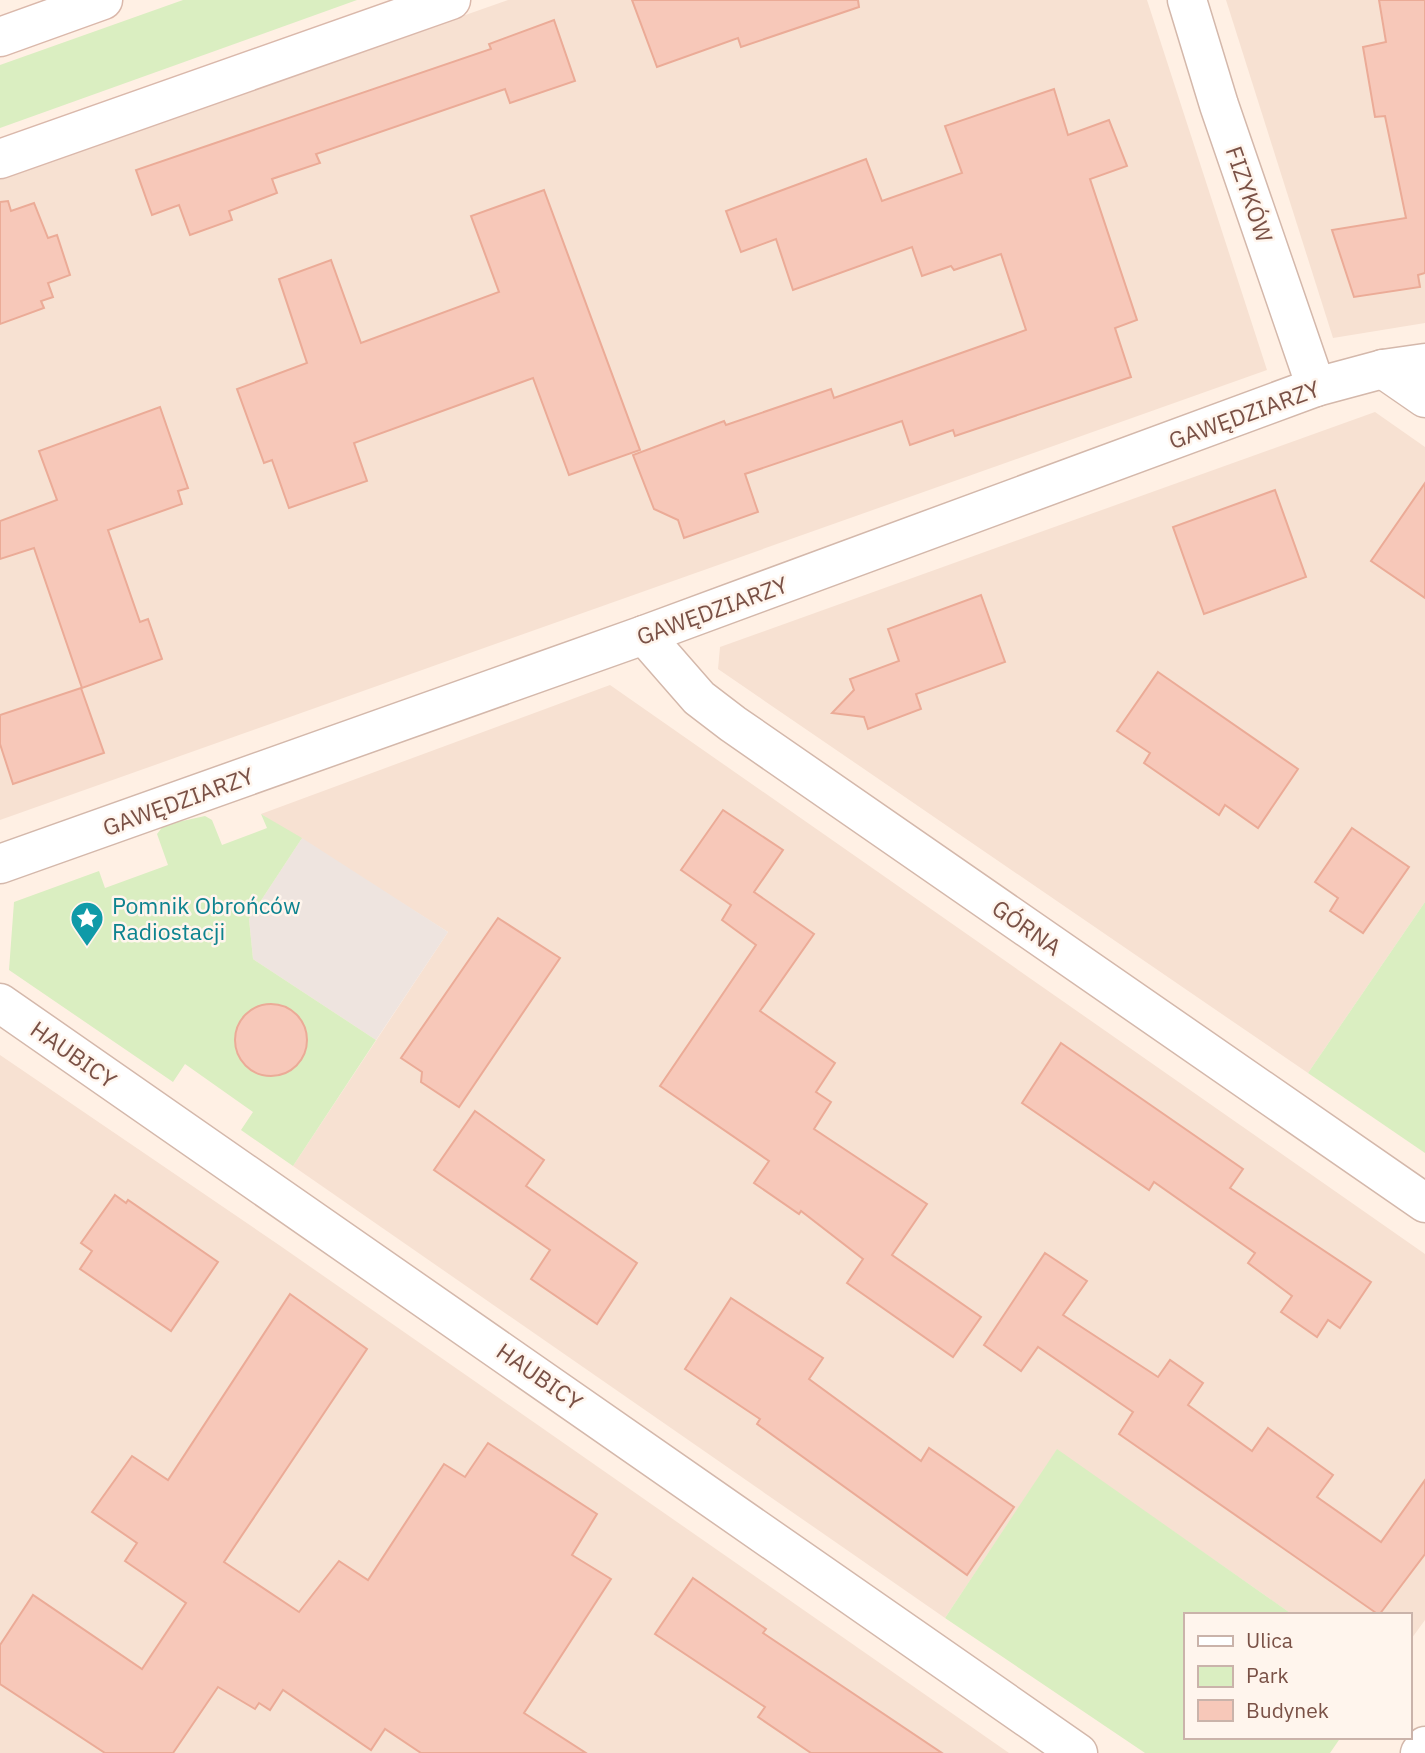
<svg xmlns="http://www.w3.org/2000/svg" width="1425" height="1753" viewBox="0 0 1425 1753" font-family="'IBM Plex Sans',sans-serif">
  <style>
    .residential { fill: #f7e1d2 }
    .industrial { fill: #eee4df }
    .green { fill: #daeec1 }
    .building { fill: #f7c8b9; stroke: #ebab97; stroke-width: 2 }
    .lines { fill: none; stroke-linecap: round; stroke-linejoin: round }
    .street-casing { stroke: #d4b8ab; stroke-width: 41 }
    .secondary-casing { stroke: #dab8ab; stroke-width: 41 }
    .street { stroke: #fff; stroke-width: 38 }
    .secondary { stroke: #fff; stroke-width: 38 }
    .labels { text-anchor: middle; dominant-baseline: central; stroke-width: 5; stroke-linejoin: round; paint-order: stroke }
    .street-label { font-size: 23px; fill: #7a5146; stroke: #fff5ed }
    .culture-label { font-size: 23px; fill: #0d838f; stroke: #fff5ed; text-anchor: start }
  </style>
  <rect width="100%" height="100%" fill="#fff0e4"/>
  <g class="residential">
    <path d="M508,0H1147L1267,370L0,820V179Z"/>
    <path d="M1226,0H1425V323L1333,338Z"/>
    <path d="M1375,412L1425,447V902L1308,1073L718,669L720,647Z"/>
    <path d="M610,685L1425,1254V1620L1409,1642V1615H1293L1057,1450L945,1618L293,1166L448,932L261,814Z"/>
    <path d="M0,1055L279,1245L1009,1753H0Z"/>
  </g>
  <path class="industrial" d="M302,838L448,932L376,1040L253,959L249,919Z"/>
  <g class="green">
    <path d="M183,0H357L0,128V65Z"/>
    <path d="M261,814L302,838L249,919L253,959L376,1040L293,1166L241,1130L253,1112L185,1064L173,1082L9,970L14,902L99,871L105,888L168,865L157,834L164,825L205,816L212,820L222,845L267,828Z"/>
    <path d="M1425,902V1153L1308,1073Z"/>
    <path d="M1057,1449L1293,1615H1185V1737H1341L1330,1753H1145L945,1618Z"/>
  </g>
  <g class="building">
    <path d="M632,0H858L859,7L741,47L738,38L657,67Z"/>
    <path d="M1379,0H1425V273L1418,275L1420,287L1354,297L1332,230L1406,218L1385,116L1375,117L1363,47L1386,42Z"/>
    <path d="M554,20L575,81L510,103L505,89L316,154L320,163L272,179L277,193L229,211L232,220L190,235L179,205L152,215L136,170L491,49L489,44Z"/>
    <path d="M1054,89L1068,135L1109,120L1127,166L1090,179L1137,320L1115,328L1131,377L955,436L953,430L910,445L902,421L745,474L758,512L684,538L678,520L654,509L633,455L724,421L726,425L831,389L834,398L1026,330L1001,254L954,270L951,266L922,276L912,247L793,290L776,239L741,252L726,211L866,159L882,201L962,173L945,126Z"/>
    <path d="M544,190L640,450L569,475L533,378L354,443L367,481L289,508L272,460L264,463L237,389L307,363L279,279L331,260L361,343L499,292L471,216Z"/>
    <path d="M8,201L11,211L34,203L48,238L57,235L70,275L48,283L53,297L41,301L44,308L0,324V202Z"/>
    <path d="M160,407L188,488L178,491L182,504L108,530L140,622L148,619L162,659L82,688L34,548L0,559V521L57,500L39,451Z"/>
    <path d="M1425,483V598L1371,561Z"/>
    <path d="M1275,490L1306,577L1204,614L1173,527Z"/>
    <path d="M981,595L1005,662L916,694L921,709L868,729L864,717L832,713L854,690L850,679L899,661L888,629Z"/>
    <path d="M1158,672L1298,769L1258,828L1225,805L1219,815L1144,763L1150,753L1117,731Z"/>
    <path d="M81,688L104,753L13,784L0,744V715Z"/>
    <path d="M723,810L783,850L754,892L814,934L760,1011L835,1063L816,1092L831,1102L814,1129L927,1204L892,1255L981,1317L953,1357L847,1283L863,1259L801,1211L799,1214L754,1183L769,1161L660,1086L756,945L722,920L731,905L681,870Z"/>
    <path d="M1352,828L1409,867L1363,933L1330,911L1338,898L1315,882Z"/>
    <path d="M498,918L560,958L459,1107L421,1082L422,1072L401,1058Z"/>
    <circle cx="271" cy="1040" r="36"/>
    <path d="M1061,1043L1243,1169L1230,1188L1371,1282L1340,1328L1328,1320L1317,1337L1281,1312L1292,1296L1248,1263L1255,1253L1154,1182L1149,1190L1022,1103Z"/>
    <path d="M475,1111L544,1160L526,1186L637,1263L597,1324L531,1279L550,1250L434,1170Z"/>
    <path d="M115,1195L126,1203L128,1200L218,1262L171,1331L80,1269L92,1251L81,1243Z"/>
    <path d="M1045,1253L1087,1281L1063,1315L1158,1377L1170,1360L1203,1383L1188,1405L1252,1451L1268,1428L1300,1451L1333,1475L1317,1497L1381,1542L1425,1480V1554L1379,1615L1119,1434L1133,1412L1038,1347L1021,1371L984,1345Z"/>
    <path d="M290,1294L367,1349L224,1562L299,1612L339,1561L368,1580L444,1464L465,1477L488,1443L597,1514L572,1555L611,1579L524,1713L586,1753H421L385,1729L371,1750L283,1690L270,1710L259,1703L255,1709L218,1687L173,1753H105L0,1684V1645L33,1595L142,1669L186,1603L125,1561L137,1543L92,1512L132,1456L168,1480Z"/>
    <path d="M731,1298L823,1358L809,1379L921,1461L929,1448L1014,1507L967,1575L757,1424L760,1419L685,1369Z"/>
    <path d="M693,1578L766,1629L763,1633L942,1753H811L758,1717L765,1707L655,1634Z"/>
  </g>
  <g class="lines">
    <defs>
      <g id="street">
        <path d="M1187,0L1219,105L1316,387"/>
        <path d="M1383,369L1425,398"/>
        <path d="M644,635L699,698L733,724L1425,1203"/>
        <path d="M0,864L644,635L1316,387L1383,369L1425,363"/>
        <path d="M0,1003L1078,1753"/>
        <path d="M1420,1753L1425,1746"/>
      </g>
      <g id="secondary">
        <path d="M0,37L103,0"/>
        <path d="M0,159L451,0"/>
      </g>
    </defs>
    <use href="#street" class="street-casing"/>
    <use href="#secondary" class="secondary-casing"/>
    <use href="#street" class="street"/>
    <use href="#secondary" class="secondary"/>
  </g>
  <defs>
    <symbol id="sight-pin" viewBox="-11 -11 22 30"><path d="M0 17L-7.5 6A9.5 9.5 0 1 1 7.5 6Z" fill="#0f9aa8" stroke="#fff5ed"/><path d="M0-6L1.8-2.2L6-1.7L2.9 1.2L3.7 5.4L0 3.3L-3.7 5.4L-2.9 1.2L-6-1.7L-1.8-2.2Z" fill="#fff"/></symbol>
  </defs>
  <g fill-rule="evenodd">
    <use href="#sight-pin" x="68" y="899" width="38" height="52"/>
  </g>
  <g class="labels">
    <g class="street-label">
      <text transform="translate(1250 194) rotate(71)">FIZYKÓW</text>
      <text transform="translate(1244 414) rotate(-20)">GAWĘDZIARZY</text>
      <text transform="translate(712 610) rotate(-20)">GAWĘDZIARZY</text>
      <text transform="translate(178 801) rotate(-20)">GAWĘDZIARZY</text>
      <text transform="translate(1027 927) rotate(35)">GÓRNA</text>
      <text transform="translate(74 1054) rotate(35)">HAUBICY</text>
      <text transform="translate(540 1376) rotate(35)">HAUBICY</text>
    </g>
    <g class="culture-label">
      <text x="112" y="905">Pomnik Obrońców<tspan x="112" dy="26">Radiostacji</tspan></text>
    </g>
  </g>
  <rect x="1184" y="1613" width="228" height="126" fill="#fff5ed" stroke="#cab3aa" stroke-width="2"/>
  <rect x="1198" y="1636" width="35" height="10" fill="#ffffff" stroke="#cab3aa" stroke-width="2"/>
  <text x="1246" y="1648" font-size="21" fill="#7a5146">Ulica</text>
  <rect x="1198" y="1666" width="35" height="21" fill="#daeec1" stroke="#cab3aa" stroke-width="2"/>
  <text x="1246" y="1683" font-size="21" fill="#7a5146">Park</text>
  <rect x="1198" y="1700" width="35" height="21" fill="#f7c8b9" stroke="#cab3aa" stroke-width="2"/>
  <text x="1246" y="1718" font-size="21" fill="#7a5146">Budynek</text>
</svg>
